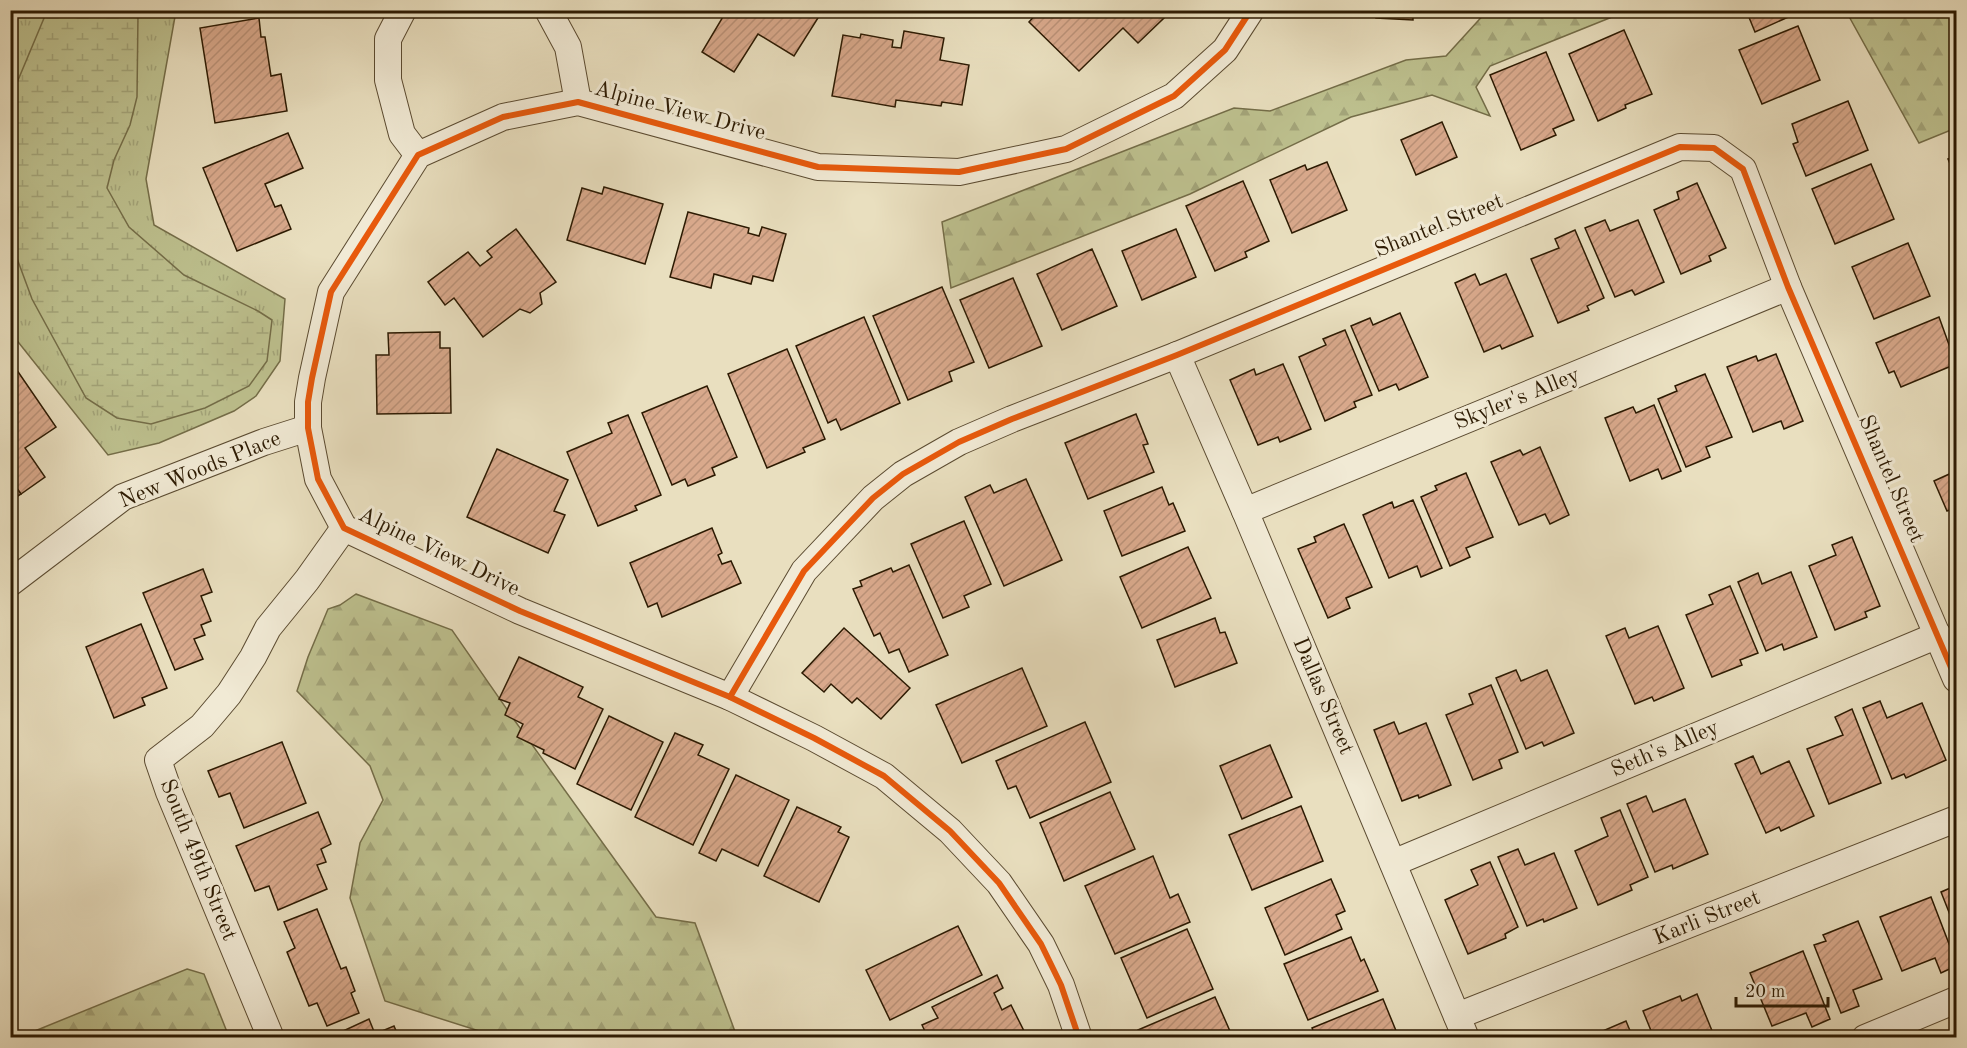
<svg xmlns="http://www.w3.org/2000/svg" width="1967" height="1048" viewBox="0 0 1967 1048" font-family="'Old Standard TT',serif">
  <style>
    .grass { fill: url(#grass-tufts); stroke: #746d48; stroke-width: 1.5 }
    .forest { fill: url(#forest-firs); stroke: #746d48; stroke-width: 1.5 }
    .wetland { fill: url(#wetland-marsh); stroke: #746d48; stroke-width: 1.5 }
    .building { fill: url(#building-hatch); stroke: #2c1a02; stroke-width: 1.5 }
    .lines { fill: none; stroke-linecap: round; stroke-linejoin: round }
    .minor-casing { stroke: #5b4b31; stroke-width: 28 }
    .minor { stroke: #f1ead5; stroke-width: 26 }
    .cycleway-casing { stroke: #f1ead5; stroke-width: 10 }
    .cycleway { stroke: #e8590c; stroke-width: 6 }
    .labels { text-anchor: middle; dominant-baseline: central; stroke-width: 6; stroke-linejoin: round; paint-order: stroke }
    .street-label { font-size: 22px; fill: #2c1a02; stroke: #f1ead5 }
  </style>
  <defs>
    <pattern id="grass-tufts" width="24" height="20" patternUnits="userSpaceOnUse" patternTransform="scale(1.5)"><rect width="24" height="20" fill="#bdc08e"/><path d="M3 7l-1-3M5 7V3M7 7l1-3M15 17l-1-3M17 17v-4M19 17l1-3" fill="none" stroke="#a3a479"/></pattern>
    <pattern id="forest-firs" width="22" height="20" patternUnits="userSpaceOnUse" patternTransform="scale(1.5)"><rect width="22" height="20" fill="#bdc08e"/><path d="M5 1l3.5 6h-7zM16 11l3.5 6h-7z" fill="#a3a479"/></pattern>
    <pattern id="wetland-marsh" width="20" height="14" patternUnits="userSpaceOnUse" patternTransform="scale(1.5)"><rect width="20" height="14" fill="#bdc08e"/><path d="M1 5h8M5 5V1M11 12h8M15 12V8" fill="none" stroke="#a3a479"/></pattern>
    <pattern id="building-hatch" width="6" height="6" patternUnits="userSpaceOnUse" patternTransform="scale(1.5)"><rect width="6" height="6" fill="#d9a98c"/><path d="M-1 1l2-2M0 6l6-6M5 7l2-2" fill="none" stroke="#ba9177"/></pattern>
  </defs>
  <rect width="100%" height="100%" fill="#e9dfbf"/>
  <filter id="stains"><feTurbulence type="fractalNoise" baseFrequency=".00333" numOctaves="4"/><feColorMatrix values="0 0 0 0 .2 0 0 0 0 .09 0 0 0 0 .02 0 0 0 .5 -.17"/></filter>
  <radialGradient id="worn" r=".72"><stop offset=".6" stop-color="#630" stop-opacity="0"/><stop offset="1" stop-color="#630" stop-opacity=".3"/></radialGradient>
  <path class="grass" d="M11,11H176L146,179L154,225L285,299L280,361L256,396L234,411L159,443L108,455L11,333Z"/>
  <g class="forest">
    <path d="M1487,11H1627L1490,66L1476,87L1490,116L1432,95L1351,117L1190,194L951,288L942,222L1234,108L1270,111L1406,60L1446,56Z"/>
    <path d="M1846,11H1956V128L1919,143Z"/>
    <path d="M356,594L452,630L515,721L656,917L695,923L737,1037H498L385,1001L350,898L360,843L383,800L370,766L297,691L308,657L328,609L340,605Z"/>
    <path d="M187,969L204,974L229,1037H20Z"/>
  </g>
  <path class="wetland" d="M47,11H141L138,14L137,97L130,125L114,160L107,188L129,227L184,275L258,311L272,320L267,361L249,386L205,408L151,424L117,418L86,398L32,299L15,253L18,208L11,201V97Z"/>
  <g class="building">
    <path d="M727,10H823L794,56L758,34L734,72L702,52Z"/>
    <path d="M1040,10H1166L1162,15L1165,17L1138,43L1123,28L1079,71L1029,22Z"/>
    <path d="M1376,10H1429V15L1413,14V20L1376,18Z"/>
    <path d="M1746,10H1804L1755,32Z"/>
    <path d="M259,18L261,37H265L271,76L281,74L287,111L215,123L200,28Z"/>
    <path d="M1798,26L1820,80L1762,104L1739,50Z"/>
    <path d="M1624,30L1652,94L1625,105L1626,108L1598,121L1569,54Z"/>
    <path d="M904,31L944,38L940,60L969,65L962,105L942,102L941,106L896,100L895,107L832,96L843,35L860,38L861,34L893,40L892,47L901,48Z"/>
    <path d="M1546,52L1574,120L1553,129L1556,135L1521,150L1490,75Z"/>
    <path d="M1848,101L1868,150L1806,176L1793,144L1798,142L1792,124Z"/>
    <path d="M1442,122L1457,157L1416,175L1401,140Z"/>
    <path d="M288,133L303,168L265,184L275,207L281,205L291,229L237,251L203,168Z"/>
    <path d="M1956,156V178L1948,159Z"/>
    <path d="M1327,162L1347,210L1292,233L1270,180L1305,165L1307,170Z"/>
    <path d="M1871,164L1894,219L1835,244L1812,189Z"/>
    <path d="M1243,181L1269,241L1245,252L1247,257L1215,271L1186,206Z"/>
    <path d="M1697,183L1726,248L1709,256L1711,261L1681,274L1654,210L1679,199L1677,192Z"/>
    <path d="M604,187L663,204L645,264L567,240L582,188L602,194Z"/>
    <path d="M688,212L749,228L748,233L759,236L762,227L786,234L773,281L753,276L751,284L714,274L711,288L670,277Z"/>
    <path d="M1605,220L1610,231L1638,220L1664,282L1635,295L1632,290L1615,297L1585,228Z"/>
    <path d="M516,229L556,282L540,293L542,304L530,313L520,309L483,337L454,298L445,305L428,282L468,252L480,266L492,257L487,251Z"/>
    <path d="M1176,229L1196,277L1142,300L1122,251Z"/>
    <path d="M1575,230L1604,298L1587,306L1589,310L1558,323L1531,259L1559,248L1555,239Z"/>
    <path d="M1908,243L1930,296L1874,319L1852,267Z"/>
    <path d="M1092,249L1117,306L1062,330L1037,274Z"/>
    <path d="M1475,274L1480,285L1506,274L1533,336L1502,349L1500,345L1484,352L1455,283Z"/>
    <path d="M1013,278L1042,346L989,368L960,300Z"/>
    <path d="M942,287L974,362L949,372L952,381L908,400L873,316Z"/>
    <path d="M1400,313L1428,377L1399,390L1396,384L1379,391L1351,326L1370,318L1373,325Z"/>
    <path d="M864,317L900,403L841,430L836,419L828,423L796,346Z"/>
    <path d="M1939,317L1956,364L1901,387L1894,371L1889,373L1876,343Z"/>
    <path d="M1345,330L1372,395L1354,402L1356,407L1325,421L1299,357L1326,345L1323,339Z"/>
    <path d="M440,332V348H450L451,413L377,414L376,355H389L388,333Z"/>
    <path d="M787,349L825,439L803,448L805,452L767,468L728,374Z"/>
    <path d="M1776,354L1803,421L1784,429L1781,421L1753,432L1727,367L1756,356L1758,361Z"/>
    <path d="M12,363L56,427L25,448L45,477L21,494L10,479Z"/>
    <path d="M1283,364L1311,429L1280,442L1278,437L1258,445L1230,380L1254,369L1256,375Z"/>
    <path d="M1705,374L1732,437L1706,447L1710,457L1686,467L1658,399L1677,391L1675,386Z"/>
    <path d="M707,386L737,457L712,468L715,475L688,486L685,479L672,485L642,413Z"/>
    <path d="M1654,405L1681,471L1662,479L1658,469L1630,481L1605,418L1633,407L1636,413Z"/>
    <path d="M1136,414L1148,444L1143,445L1154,472L1088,499L1065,443Z"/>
    <path d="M628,415L661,495L635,506L637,510L598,526L567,452L612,433L608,423Z"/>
    <path d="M1540,447L1569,515L1550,524L1545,514L1519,525L1491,462L1520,450L1523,455Z"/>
    <path d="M497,449L568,480L554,511L565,515L548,553L467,517Z"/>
    <path d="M1956,471V520L1952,509L1947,511L1934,481Z"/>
    <path d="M1466,473L1493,537L1466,548L1470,557L1450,566L1421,497L1437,490L1435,486Z"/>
    <path d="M10,479L21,494L10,501Z"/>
    <path d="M1026,479L1062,560L1004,586L965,497L990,485L994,493Z"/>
    <path d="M1162,487L1169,505L1173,503L1185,531L1122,556L1104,511Z"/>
    <path d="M1413,500L1442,568L1421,577L1417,566L1389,578L1363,515L1392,502L1394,508Z"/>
    <path d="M964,521L991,584L964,596L969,607L943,618L911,544Z"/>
    <path d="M1344,524L1372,587L1346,598L1350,608L1328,618L1298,549L1316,542L1314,537Z"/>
    <path d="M712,528L722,553L718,555L722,564L731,561L741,583L662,617L657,603L648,607L630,563Z"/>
    <path d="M1852,537L1880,606L1865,612L1867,617L1835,630L1809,566L1836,555L1832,545Z"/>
    <path d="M1188,547L1211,598L1142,628L1120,577Z"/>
    <path d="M909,565L948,655L909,672L899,649L889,653L880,633L874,636L853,589L862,586L860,581L891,568L893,572Z"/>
    <path d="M203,569L212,592L201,596L211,621L201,625L205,635L194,639L203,659L175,670L143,593Z"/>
    <path d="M1791,572L1817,637L1784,650L1782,644L1766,651L1738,582L1758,573L1762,584Z"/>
    <path d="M1730,586L1758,653L1740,660L1742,665L1712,677L1686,615L1713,604L1709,595Z"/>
    <path d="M1215,618L1220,633L1225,632L1237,663L1175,687L1157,640Z"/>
    <path d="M141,624L167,688L142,698L145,705L114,718L86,647Z"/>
    <path d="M1658,626L1684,688L1654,701L1652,697L1635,704L1606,636L1625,628L1629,638Z"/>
    <path d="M844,628L910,688L881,719L857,698L852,703L831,684L824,692L802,673Z"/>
    <path d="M519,657L583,687L578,697L603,709L575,769L543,753L544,750L517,737L523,724L505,715L510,703L499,699Z"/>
    <path d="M1022,668L1047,726L962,763L936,705Z"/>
    <path d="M1516,670L1521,681L1547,670L1574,733L1544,746L1542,742L1526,749L1496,678Z"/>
    <path d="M1491,685L1518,752L1499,760L1502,768L1473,780L1446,715L1473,704L1469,694Z"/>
    <path d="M1880,701L1887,718L1922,703L1946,760L1906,778L1904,774L1892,779L1863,708Z"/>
    <path d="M1852,709L1881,783L1829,804L1807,749L1843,735L1835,717Z"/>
    <path d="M609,716L663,742L631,810L577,784Z"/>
    <path d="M1085,722L1111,782L1030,818L1016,786L1008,789L996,761Z"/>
    <path d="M1394,722L1399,734L1426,723L1451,785L1419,798L1418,795L1402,801L1374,730Z"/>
    <path d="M675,733L703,745L698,755L729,769L693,845L635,817Z"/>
    <path d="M282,742L306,803L244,828L230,793L219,797L208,771Z"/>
    <path d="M1270,745L1292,797L1242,819L1220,766Z"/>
    <path d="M1753,756L1761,774L1789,761L1814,816L1781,831L1779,827L1766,833L1735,764Z"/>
    <path d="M736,775L789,800L758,866L722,849L716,861L699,853Z"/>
    <path d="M1110,792L1135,849L1064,881L1040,823Z"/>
    <path d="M1646,796L1653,812L1685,799L1708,854L1673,869L1672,865L1655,872L1627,804Z"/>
    <path d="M1301,806L1323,861L1252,890L1229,835Z"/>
    <path d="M797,807L841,827L838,832L849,837L819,902L764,876Z"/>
    <path d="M1620,810L1648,877L1630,885L1632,890L1598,905L1575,851L1608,836L1601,818Z"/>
    <path d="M318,812L331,844L321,849L326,862L317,865L327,889L278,910L269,886L255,891L236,846Z"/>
    <path d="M1518,849L1525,865L1554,853L1577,908L1544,922L1543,919L1527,926L1498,857Z"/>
    <path d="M1153,856L1170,898L1178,894L1190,922L1115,954L1085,886Z"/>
    <path d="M1490,862L1518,927L1505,934L1506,938L1468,954L1445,900L1478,885L1471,870Z"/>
    <path d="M1956,878V930L1941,892L1955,886L1953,880Z"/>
    <path d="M1331,879L1345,911L1336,915L1342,929L1285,955L1265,908Z"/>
    <path d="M1931,897L1956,962V966L1941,973L1935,958L1902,971L1880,917Z"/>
    <path d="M317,909L341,969L346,967L355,991L351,993L359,1013L327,1026L317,1003L309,1006L287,952L295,948L284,922Z"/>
    <path d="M1858,921L1882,979L1853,990L1859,1006L1841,1013L1814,945L1826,941L1823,935Z"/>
    <path d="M958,926L982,975L890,1020L866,970Z"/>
    <path d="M1187,929L1213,989L1147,1018L1121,958Z"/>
    <path d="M1351,937L1361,961L1364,959L1378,991L1308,1020L1284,964Z"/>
    <path d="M1803,951L1830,1019L1812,1027L1806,1013L1772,1026L1750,973Z"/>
    <path d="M997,975L1003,988L994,993L1002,1010L1011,1005L1024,1031L1010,1038H928L922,1025L938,1018L932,1007Z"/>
    <path d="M1697,994L1715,1038H1654L1643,1011L1680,996L1682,1001Z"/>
    <path d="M1215,997L1233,1038H1141L1138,1030Z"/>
    <path d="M1383,999L1399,1038H1316L1312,1028Z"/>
    <path d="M369,1019L375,1034L394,1026L399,1038H328Z"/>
    <path d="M1626,1021L1633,1038H1591V1036Z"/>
  </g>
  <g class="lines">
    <defs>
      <g id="minor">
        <path d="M403,10L388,39V80L402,134L418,155"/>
        <path d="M548,10L568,47L578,102"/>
        <path d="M1177,355L1245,511L1466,1038"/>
        <path d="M1245,511L1788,287"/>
        <path d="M10,583L123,497L264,442L308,428"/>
        <path d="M730,697L804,571L873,498L903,474L959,442L1012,419L1177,355L1680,147L1714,148L1743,169L1788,287L1956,679"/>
        <path d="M1393,863L1938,635"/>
        <path d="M1457,1016L1956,819"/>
        <path d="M271,1038L169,792L158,760L202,726L229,694L253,657L268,628L307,580L344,528"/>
        <path d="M1079,1038L1061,985L1041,944L999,883L950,831L884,776L814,738L730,697L520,611L344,528L318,479L308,428V402L312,378L331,292L418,155L503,117L578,102L818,167L959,172L1066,149L1174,96L1225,50L1251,10"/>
        <path d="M1865,1038L1956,1000"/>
      </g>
    </defs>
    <use href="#minor" class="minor-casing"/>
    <use href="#minor" class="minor"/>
    <defs>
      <g id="cycleway">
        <path d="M730,697L804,571L873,498L903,474L959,442L1012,419L1177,355L1680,147L1714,148L1743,169L1788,287L1956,679"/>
        <path d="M1079,1038L1061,985L1041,944L999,883L950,831L884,776L814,738L730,697L520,611L344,528L318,479L308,428V402L312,378L331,292L418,155L503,117L578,102L818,167L959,172L1066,149L1174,96L1225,50L1251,10"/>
      </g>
    </defs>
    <use href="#cycleway" class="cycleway-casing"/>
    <use href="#cycleway" class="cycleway"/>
  </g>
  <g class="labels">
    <g class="street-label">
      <text transform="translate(680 111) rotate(15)">Alpine View Drive</text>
      <text transform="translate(1439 226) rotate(-22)">Shantel Street</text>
      <text transform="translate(1517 399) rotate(-22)">Skyler's Alley</text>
      <text transform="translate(200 470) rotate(-22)">New Woods Place</text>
      <text transform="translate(1891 479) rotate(67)">Shantel Street</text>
      <text transform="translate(439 552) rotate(26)">Alpine View Drive</text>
      <text transform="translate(1323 696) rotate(67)">Dallas Street</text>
      <text transform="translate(1665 749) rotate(-23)">Seth's Alley</text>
      <text transform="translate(198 860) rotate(68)">South 49th Street</text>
      <text transform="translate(1707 918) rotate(-22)">Karli Street</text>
    </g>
  </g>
  <rect width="1967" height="1048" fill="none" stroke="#e9dfbf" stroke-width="36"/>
  <rect x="12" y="12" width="1943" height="1024" fill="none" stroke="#2c1a02" stroke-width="3"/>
  <rect x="18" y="18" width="1931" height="1012" fill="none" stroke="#2c1a02" stroke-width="1.5"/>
  <path d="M1736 997v9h92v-9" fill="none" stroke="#2c1a02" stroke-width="3"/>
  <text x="1745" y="997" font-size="18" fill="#2c1a02" stroke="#f1ead5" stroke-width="4.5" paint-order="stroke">20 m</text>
  <rect width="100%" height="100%" filter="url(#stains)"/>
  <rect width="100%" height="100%" fill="url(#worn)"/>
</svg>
